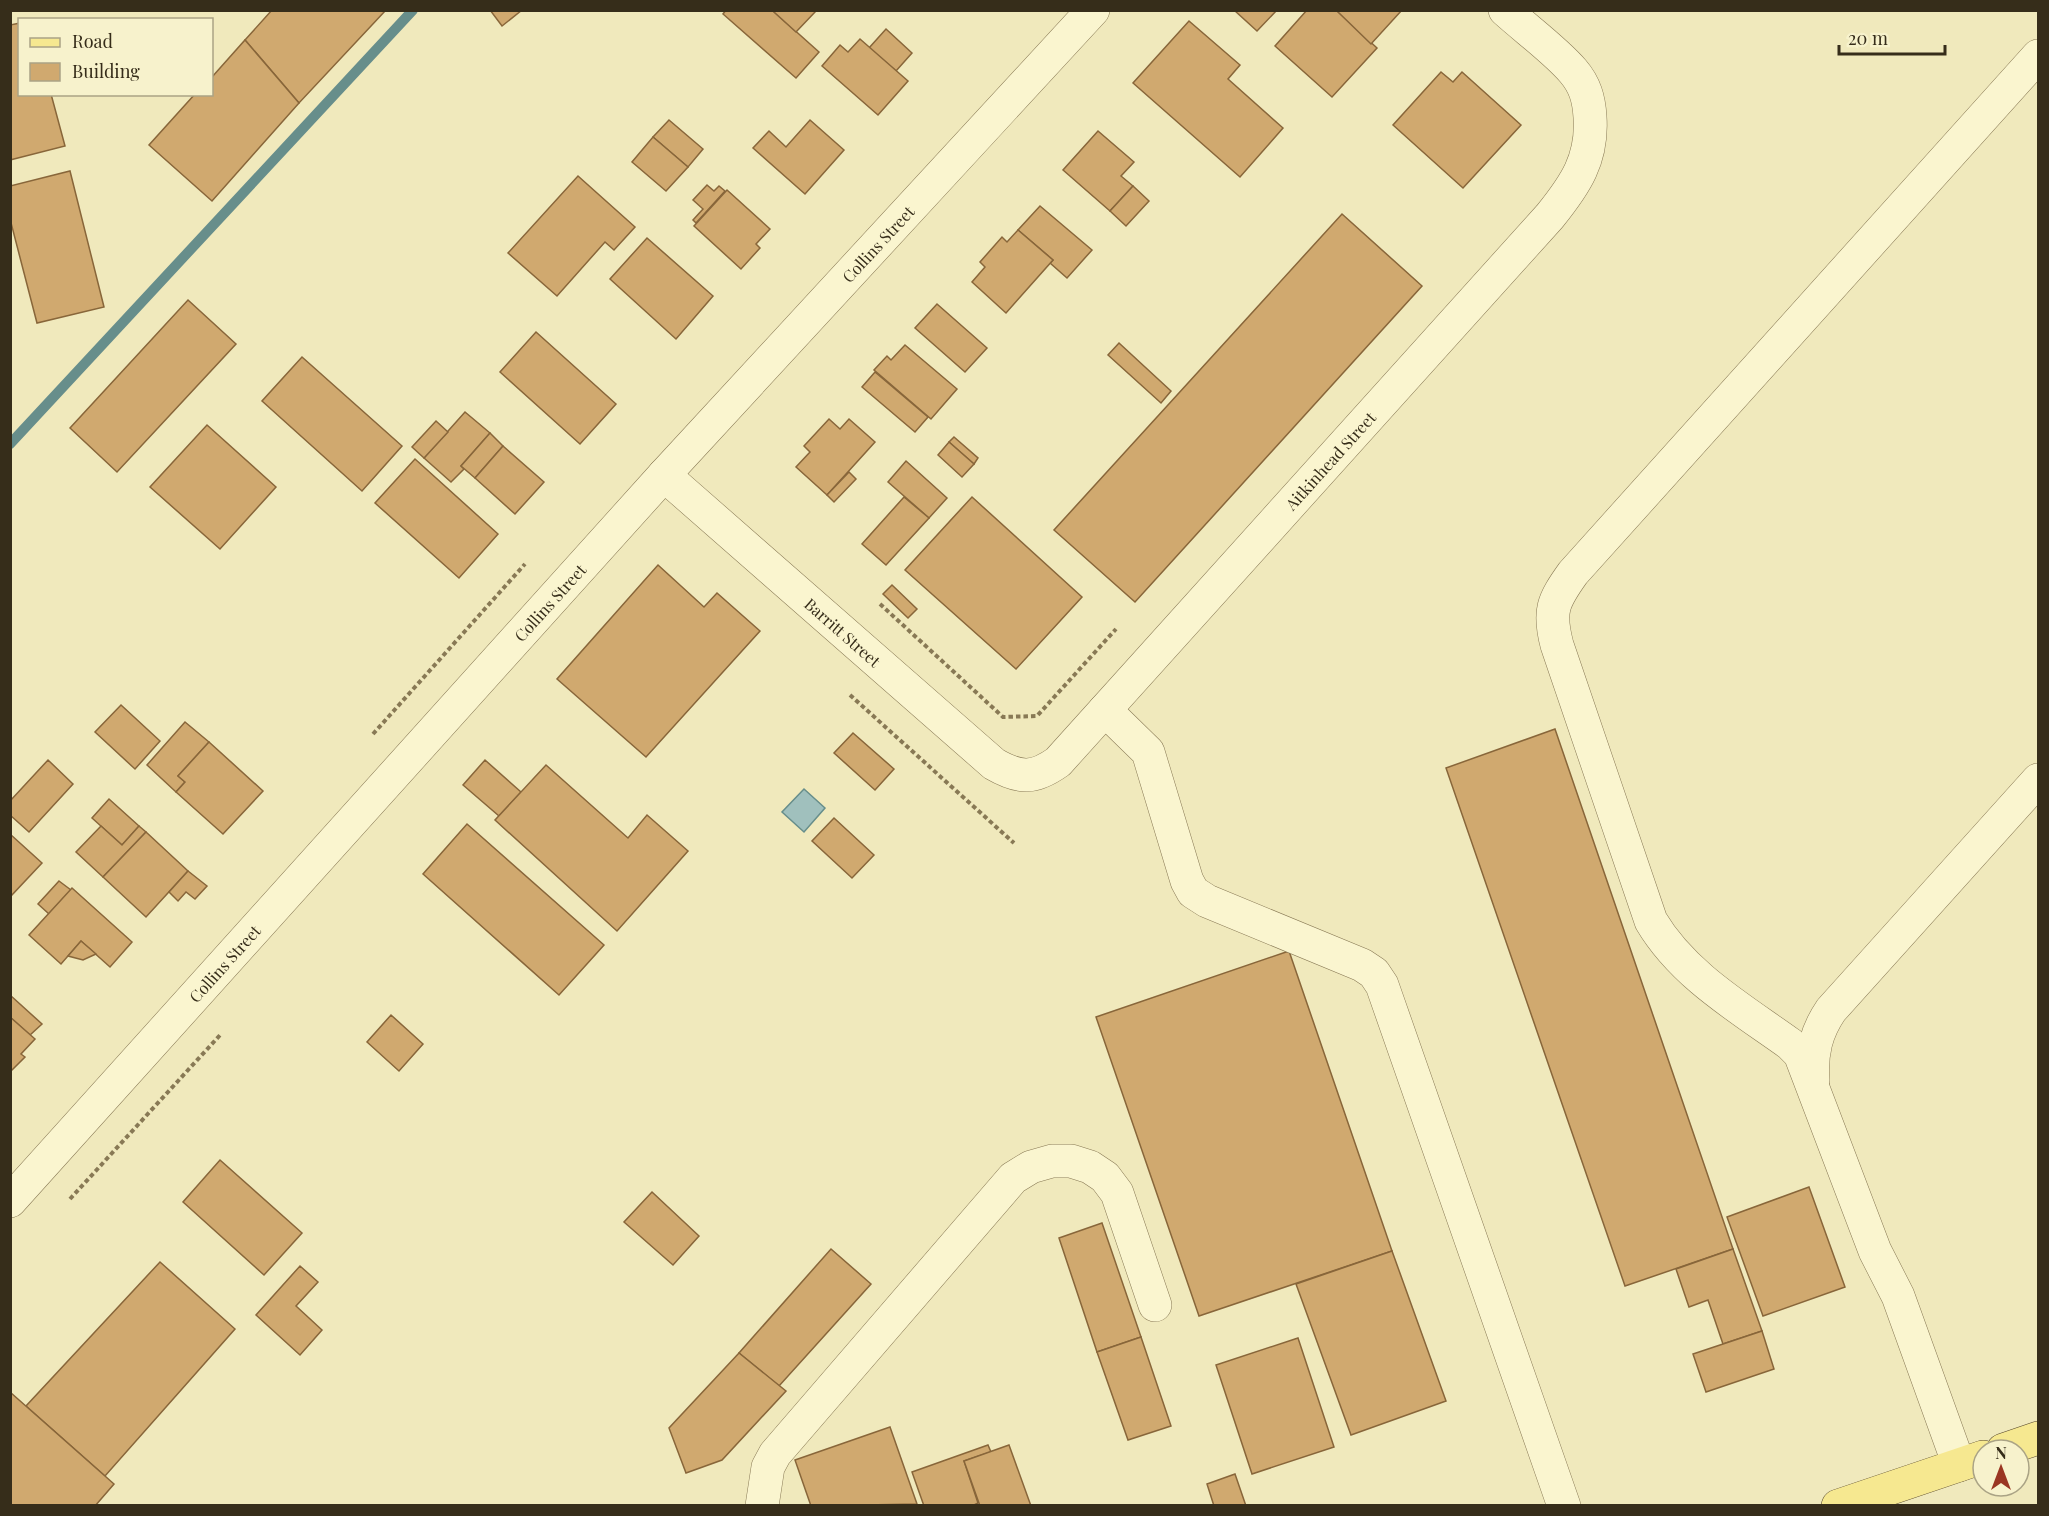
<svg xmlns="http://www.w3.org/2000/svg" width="2049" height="1516" viewBox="0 0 2049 1516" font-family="'Playfair Display',serif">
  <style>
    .water { fill: #a0c0bd; stroke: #678e8b; stroke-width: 1.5 }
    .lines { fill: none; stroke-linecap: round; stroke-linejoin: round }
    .stream { stroke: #678e8b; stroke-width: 10 }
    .building { fill: #d0a96f; stroke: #88663a; stroke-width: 1.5 }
    .minor-casing { stroke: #887955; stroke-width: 34 }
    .major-casing { stroke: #55452a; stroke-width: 34 }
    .path { stroke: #887955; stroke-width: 4; stroke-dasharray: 4.5 3; stroke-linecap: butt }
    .minor { stroke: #faf5cf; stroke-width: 33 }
    .major { stroke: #f6e890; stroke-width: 33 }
    .labels { text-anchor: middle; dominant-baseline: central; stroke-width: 6; stroke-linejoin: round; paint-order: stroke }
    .street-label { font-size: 16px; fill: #362d1a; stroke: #f7f2cc }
  </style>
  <rect width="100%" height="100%" fill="#f0e9bc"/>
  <path class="water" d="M804,789L825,808L804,832L782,812Z"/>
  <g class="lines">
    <path class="stream" d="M10,444L413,10"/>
  </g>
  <g class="building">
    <path d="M272,10H386L299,103L245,40Z"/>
    <path d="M490,10H522L502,26Z"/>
    <path d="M726,10H772L819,52L796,78L723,14Z"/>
    <path d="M775,10H813L815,12L796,32L774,12Z"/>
    <path d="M1234,10H1277L1257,31Z"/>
    <path d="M1307,10H1336L1377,48L1332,97L1275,46Z"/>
    <path d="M1336,10H1402L1371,44Z"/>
    <path d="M1189,21L1240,65L1228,79L1283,128L1240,177L1133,83Z"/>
    <path d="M20,23V94H51L65,146L10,160V25Z"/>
    <path d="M886,29L912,53L896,71L869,48Z"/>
    <path d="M860,39L908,81L878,115L822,66L840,45L848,52Z"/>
    <path d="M245,40L299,103L212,201L149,145L195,94H212V77Z"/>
    <path d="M1441,72L1453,82L1462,72L1521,125L1463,188L1393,125Z"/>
    <path d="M669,120L703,149L688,167L653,137Z"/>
    <path d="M810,120L844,150L805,194L753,148L769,131L786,147Z"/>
    <path d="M1098,131L1134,162L1121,176L1133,186L1110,211L1063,170Z"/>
    <path d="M653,137L688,167L666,191L632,162Z"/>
    <path d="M70,171L104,307L37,323L10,219V186Z"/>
    <path d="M578,176L635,227L614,250L605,242L557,296L508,253Z"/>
    <path d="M707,185L714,191L719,186L725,191L696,223L693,220L703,209L693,200Z"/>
    <path d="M1133,186L1149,201L1126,226L1110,211Z"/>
    <path d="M727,190L770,229L756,244L760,248L741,269L694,226Z"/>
    <path d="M1040,206L1092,250L1067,278L1050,263L1053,260L1018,230Z"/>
    <path d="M1342,214L1422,286L1135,602L1054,530Z"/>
    <path d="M1018,230L1053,260L1006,313L972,282L985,267L980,262L1002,237L1007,242Z"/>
    <path d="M647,238L713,296L676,339L610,279Z"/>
    <path d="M188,300L236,344L117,472L70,428Z"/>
    <path d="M937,304L987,348L965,372L915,328Z"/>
    <path d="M536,332L616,404L580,444L500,372Z"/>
    <path d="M1119,343L1171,391L1161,403L1108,355Z"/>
    <path d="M905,345L957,389L931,419L874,370L887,356L891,360Z"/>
    <path d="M302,357L402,446L362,491L262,401Z"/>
    <path d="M875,372L928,417L915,432L862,387Z"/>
    <path d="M465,412L490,433L461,466L464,469L451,482L424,458Z"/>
    <path d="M829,419L840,429L849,419L875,442L827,495L796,467L810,452L804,446Z"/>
    <path d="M436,421L448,432L424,458L412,447Z"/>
    <path d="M207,425L276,487L220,549L150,487Z"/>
    <path d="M490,433L503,446L475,478L461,466Z"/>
    <path d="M954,437L978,458L974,464L949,442Z"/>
    <path d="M949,442L974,464L962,477L938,455Z"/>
    <path d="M503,446L544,482L515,514L475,478Z"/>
    <path d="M415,459L498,534L459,578L375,503Z"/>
    <path d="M906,461L947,498L929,518L888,482Z"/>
    <path d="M849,472L856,479L834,502L827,495Z"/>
    <path d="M904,497L929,518L886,565L862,544Z"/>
    <path d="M972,497L1082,597L1016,669L905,570Z"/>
    <path d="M658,565L704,607L717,593L760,631L646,757L557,679Z"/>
    <path d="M892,585L917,609L908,618L883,594Z"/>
    <path d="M121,705L160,741L135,769L95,732Z"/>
    <path d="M185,722L209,742L178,776L185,782L176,792L147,765Z"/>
    <path d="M1555,729L1733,1249L1625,1286L1446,768Z"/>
    <path d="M853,733L894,769L875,790L834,753Z"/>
    <path d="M209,742L263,791L223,834L176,792L185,782L178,776Z"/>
    <path d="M48,760L73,784L29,832L10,815V801Z"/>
    <path d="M485,760L521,792L499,816L463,785Z"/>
    <path d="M546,765L628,838L647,815L688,851L617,931L495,820Z"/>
    <path d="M109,799L139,826L122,845L92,818Z"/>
    <path d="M834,818L874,855L852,878L812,841Z"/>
    <path d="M467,824L604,945L559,995L423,874Z"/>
    <path d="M101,826L122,845L139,826L146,832L103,877L76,852Z"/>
    <path d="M146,832L188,871L146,917L103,877Z"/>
    <path d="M10,834L42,863L10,897Z"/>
    <path d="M188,871L207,886L195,899L186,892L178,901L169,892Z"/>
    <path d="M59,881L71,890L49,914L38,904Z"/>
    <path d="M72,888L132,942L110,967L81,941L61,964L29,935Z"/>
    <path d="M81,941L96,954L83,960L68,956Z"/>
    <path d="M1289,951L1392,1251L1199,1316L1096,1017Z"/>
    <path d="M10,995L42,1024L30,1035L10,1017Z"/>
    <path d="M391,1015L423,1044L399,1071L367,1042Z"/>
    <path d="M10,1017L35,1039L21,1054L25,1057L10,1072Z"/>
    <path d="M220,1160L302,1233L264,1275L183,1202Z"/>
    <path d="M1809,1187L1845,1287L1763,1316L1727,1217Z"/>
    <path d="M652,1192L699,1236L673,1265L624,1222Z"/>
    <path d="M1102,1223L1141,1337L1097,1352L1059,1238Z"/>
    <path d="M831,1249L871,1284L779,1386L739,1353Z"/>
    <path d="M1733,1249L1762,1331L1723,1344L1708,1300L1689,1307L1676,1269Z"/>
    <path d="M1392,1251L1446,1401L1351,1435L1296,1284Z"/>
    <path d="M160,1262L235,1329L105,1476L26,1406Z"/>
    <path d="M300,1266L318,1282L296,1306L322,1330L300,1355L256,1315Z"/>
    <path d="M1762,1331L1774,1369L1706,1392L1693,1354Z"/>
    <path d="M1141,1337L1171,1426L1128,1440L1097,1352Z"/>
    <path d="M1298,1338L1334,1447L1252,1474L1216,1365Z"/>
    <path d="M739,1353L786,1391L722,1460L686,1473L669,1428Z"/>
    <path d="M10,1392L114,1484L95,1506H10Z"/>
    <path d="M890,1427L917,1504L811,1506L795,1460Z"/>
    <path d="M988,1445L991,1452L964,1461L978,1503L972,1506H924L912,1472Z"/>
    <path d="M1009,1445L1031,1506H980L964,1461Z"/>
    <path d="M1235,1474L1246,1506H1214L1207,1484Z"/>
  </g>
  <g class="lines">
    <defs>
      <g id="minor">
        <path id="s1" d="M664,475L994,764C1020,779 1034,779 1058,762L1550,216C1575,185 1593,159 1590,117C1589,99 1585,85 1573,71C1556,51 1526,29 1505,10"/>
        <path d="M1105,710L1148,752L1187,881L1193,892L1207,901L1362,965L1374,973L1382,985L1564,1506"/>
        <path d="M1813,1080C1811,1053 1816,1032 1831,1010L2038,780"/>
        <path id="s2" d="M10,1201L664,475L1093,10"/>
        <path d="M1959,1465L1898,1296L1875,1251L1800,1054L1790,1044C1740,1008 1683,975 1651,921L1557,645C1548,611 1553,601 1573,573L2038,56"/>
        <path d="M762,1506L768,1467L775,1454L1013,1178L1031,1167L1052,1161H1071L1090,1167L1105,1177L1117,1193L1155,1305"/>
      </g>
      <g id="major">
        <path d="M2003,1450L2038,1438"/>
        <path d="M1838,1506L1983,1457"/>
      </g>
    </defs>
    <use href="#minor" class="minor-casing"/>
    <use href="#major" class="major-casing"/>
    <g class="path">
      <path d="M880,604L1003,717L1037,716L1116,629"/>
      <path d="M850,695L1014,843"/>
      <path d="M373,734L525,564"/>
      <path d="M70,1199L221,1034"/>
    </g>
    <use href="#minor" class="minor"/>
    <use href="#major" class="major"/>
  </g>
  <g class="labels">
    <g class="street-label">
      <text stroke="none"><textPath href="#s2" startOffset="1292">Collins Street</textPath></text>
      <text stroke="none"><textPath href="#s1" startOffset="914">Aitkinhead Street</textPath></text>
      <text stroke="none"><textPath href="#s2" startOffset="806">Collins Street</textPath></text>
      <text stroke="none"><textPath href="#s1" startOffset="238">Barritt Street</textPath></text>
      <text stroke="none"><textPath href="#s2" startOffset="320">Collins Street</textPath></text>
    </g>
  </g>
  <rect width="2049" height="1516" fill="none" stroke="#362d1a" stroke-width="24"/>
  <rect x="18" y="18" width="195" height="78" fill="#f7f2cc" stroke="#aaa385" stroke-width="1.5"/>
  <rect x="30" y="38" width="30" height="9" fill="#f6e890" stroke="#aaa385" stroke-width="1.5"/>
  <text x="72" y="48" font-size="18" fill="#362d1a">Road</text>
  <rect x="30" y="63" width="30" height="18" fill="#d0a96f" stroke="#aaa385" stroke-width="1.5"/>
  <text x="72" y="78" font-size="18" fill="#362d1a">Building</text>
  <g transform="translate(2001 1468)"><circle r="28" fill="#f7f2cc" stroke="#aaa385" stroke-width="1.5"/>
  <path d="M0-4.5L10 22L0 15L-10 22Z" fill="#9a3622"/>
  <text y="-9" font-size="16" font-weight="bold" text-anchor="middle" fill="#362d1a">N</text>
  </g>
  <path d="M1839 45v9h106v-9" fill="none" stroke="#362d1a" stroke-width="3"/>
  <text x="1848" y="45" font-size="18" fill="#362d1a" stroke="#f7f2cc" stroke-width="4.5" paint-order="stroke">20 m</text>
</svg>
